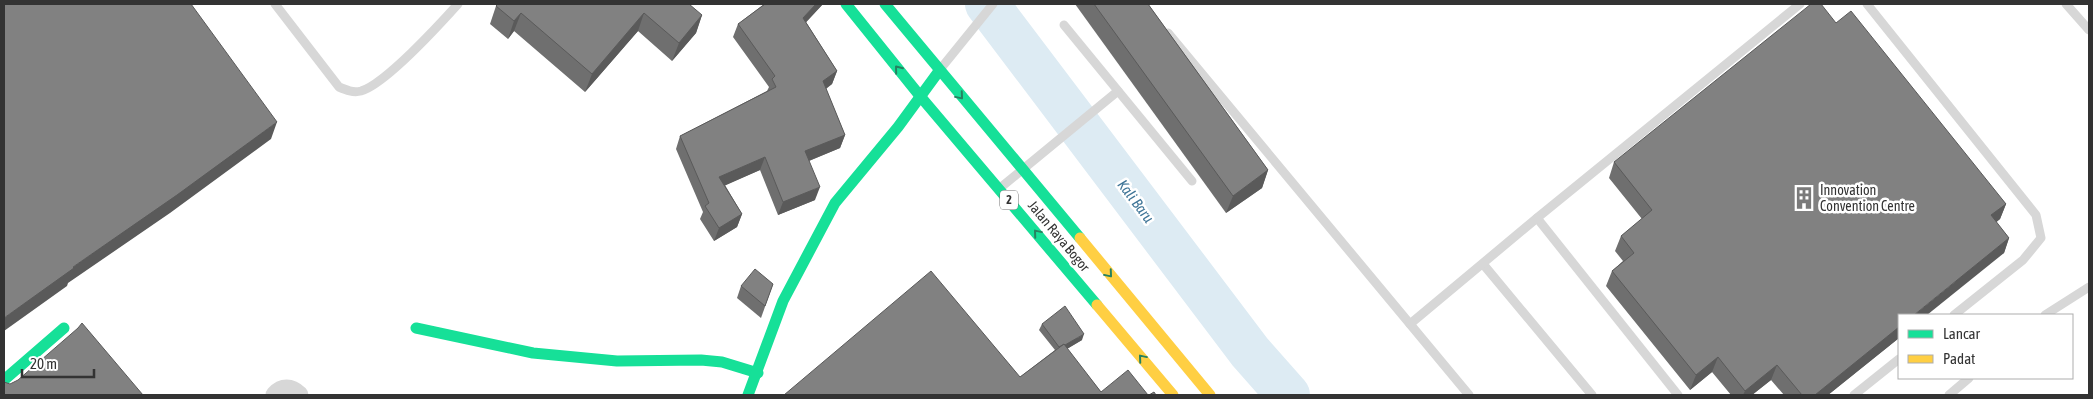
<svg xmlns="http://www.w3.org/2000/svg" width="2093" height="399" viewBox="0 0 2093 399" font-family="'Asap Condensed',sans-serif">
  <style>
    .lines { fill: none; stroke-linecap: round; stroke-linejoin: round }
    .river { stroke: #ddebf3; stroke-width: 44 }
    .lane { stroke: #d7d7d7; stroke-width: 9 }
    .street { stroke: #d7d7d7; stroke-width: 19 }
    .fast { stroke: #16e098; stroke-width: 11 }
    .slow { stroke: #ffcf43; stroke-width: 11 }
    .wall { fill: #6f6f6f }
    .shaded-wall { fill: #5a5a5a }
    .building { fill: #818181; stroke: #5a5a5a }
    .oneway { stroke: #268160 }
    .labels { text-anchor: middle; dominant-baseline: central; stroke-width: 5; stroke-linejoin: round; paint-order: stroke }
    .shield { fill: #fff; stroke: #707070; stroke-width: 1 }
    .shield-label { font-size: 12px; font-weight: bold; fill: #333 }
    .poi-label { font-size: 14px; fill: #333; stroke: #fff; text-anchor: start }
    .street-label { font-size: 14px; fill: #333; stroke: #fff }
    .water-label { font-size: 15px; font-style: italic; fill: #3f7597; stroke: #fff }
  </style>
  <rect width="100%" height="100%" fill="#fff"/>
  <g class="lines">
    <path class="river" d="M987,4L1250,352L1288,395"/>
    <g class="lane">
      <path d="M275,4L339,87C346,90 353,93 361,91C385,84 440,24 458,4"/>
      <path d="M1867,4L2036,215L2041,238L2023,260L1954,315"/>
      <path d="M2066,4L2089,30"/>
      <path d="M1064,25L1192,181"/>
      <path d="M1168,33L1469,395"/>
      <path d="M942,67L993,4"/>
      <path d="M1000,188L1118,91"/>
      <path d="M1537,218L1678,395"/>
      <path d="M1483,264L1592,395"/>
      <path d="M2045,315L2089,287"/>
      <path d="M1410,324L1537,218L1800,4"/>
      <path d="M1854,395L1899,359"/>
      <path d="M1949,395L1969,378"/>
    </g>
    <path class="street" d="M275,395C282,387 291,387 299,395"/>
    <g class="fast">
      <path d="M846,4L920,96L1097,305"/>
      <path d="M885,4L1080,238"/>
      <path d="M416,328L533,353L617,361L701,360L722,362L758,373"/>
      <path d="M4,380L64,328"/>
      <path d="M748,395L783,301L835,203L898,127L939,71"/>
    </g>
    <g class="slow">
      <path d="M1080,238L1210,395"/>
      <path d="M1097,305L1173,395"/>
    </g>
  </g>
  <g class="wall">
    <path d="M762,4H823L806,22L837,71L832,84L826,89L845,135L840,148L809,161L815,200L778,215L760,170L725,185L742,214L737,227L714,241L700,219L703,212L676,149L680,136L767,91L769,87L733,37L738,24L763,5Z"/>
    <path d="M1075,4H1148L1268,170L1262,188L1226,213Z"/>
    <path d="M496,6L702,15L696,33L672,61L638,31L585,92L514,31L508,39L490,24Z"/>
    <path d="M1836,23L2006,204L2000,219L1996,222L2009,238L2004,253L1899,315V338L1828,395H1784L1771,380L1752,395H1731L1712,372L1690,390L1606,286L1612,271L1623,261L1615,251L1621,236L1642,219L1609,178L1614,162Z"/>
    <path d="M773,284L761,318L737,298L741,286Z"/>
    <path d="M1042,324L1082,340L1067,349L1101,392L784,395L1020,377L1055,350L1039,330Z"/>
  </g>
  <g class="shaded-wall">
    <path d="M816,4H823L798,31L803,18Z"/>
    <path d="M521,13L514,31L508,39L514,21Z"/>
    <path d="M644,13L638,31L585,92L592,74Z"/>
    <path d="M702,15L696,33L672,61L679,43Z"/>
    <path d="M837,71L832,84L818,94L823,81Z"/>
    <path d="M277,122L271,139L170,213L68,283L67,286L4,331V318L73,267Z"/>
    <path d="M845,135L840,148L801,164L805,151Z"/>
    <path d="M765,157L760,170L715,190L719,177Z"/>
    <path d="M1268,170L1262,188L1226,213L1233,196Z"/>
    <path d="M820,187L815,200L778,215L783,202Z"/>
    <path d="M2006,204L2000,219L1986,231L1991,215Z"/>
    <path d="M742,214L737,227L714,241L719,228Z"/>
    <path d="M2009,238L2004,253L1927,315H1914Z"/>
    <path d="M1899,327V338L1828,395H1815Z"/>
    <path d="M1084,334L1082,340L1058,354L1060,348Z"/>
    <path d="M1718,357L1712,372L1690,390L1696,375Z"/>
    <path d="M1777,365L1771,380L1752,395H1743L1745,391Z"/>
  </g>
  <g class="building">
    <path d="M4,4H191L277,122L177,195L73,267L74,268L4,318Z"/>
    <path d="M498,4H689L702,15L679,43L644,13L592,74L521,13L514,21L496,6Z"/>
    <path d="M765,4H816L803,18L837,71L823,81L845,135L805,151L820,187L783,202L765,157L719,177L742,214L719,228L705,206L709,203L680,136L776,87L772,79L775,76L738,24Z"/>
    <path d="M1094,4H1148L1268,170L1233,196Z"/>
    <path d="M1811,4H1821L1836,23L1851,11L2006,204L1991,215L2009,238L1914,315H1899V327L1815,395H1802L1777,365L1745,391L1718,357L1696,375L1612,271L1634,253L1621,236L1652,210L1614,162Z"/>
    <path d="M755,269L773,284L765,306L741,286Z"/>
    <path d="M931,271L1020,377L1064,344L1101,392L1128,370L1148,395H784Z"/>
    <path d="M1065,306L1084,334L1065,345L1064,344L1059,347L1042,324Z"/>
    <path d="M82,323L143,395H4V382L10,384L18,380L78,328Z"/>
    <path d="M1154,392L1156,395H1149Z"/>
  </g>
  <defs><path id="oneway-chevron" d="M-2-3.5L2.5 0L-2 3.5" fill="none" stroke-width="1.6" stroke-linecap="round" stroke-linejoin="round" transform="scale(1.25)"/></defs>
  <g class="oneway">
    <use href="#oneway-chevron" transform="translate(898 69) rotate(-129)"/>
    <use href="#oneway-chevron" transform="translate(960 96) rotate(50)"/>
    <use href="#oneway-chevron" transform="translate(1037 233) rotate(-130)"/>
    <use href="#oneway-chevron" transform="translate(1109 274) rotate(50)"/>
    <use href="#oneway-chevron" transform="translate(1142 358) rotate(-130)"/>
  </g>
  <defs>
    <symbol id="building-bare" viewBox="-9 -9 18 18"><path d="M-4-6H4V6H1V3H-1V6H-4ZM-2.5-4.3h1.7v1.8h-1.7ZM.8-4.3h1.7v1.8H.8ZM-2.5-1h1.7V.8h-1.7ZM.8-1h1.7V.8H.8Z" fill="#7a7a7a" stroke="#fff" stroke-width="2.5" paint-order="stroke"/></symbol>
  </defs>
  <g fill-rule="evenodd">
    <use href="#building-bare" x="1788" y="182" width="32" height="32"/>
  </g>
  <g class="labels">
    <rect class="shield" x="1000" y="190.5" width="18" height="19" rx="4"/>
    <g class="shield-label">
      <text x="1009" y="200">2</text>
    </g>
    <g class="poi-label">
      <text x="1820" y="190">Innovation<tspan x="1820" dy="16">Convention Centre</tspan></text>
    </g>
    <g class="street-label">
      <text transform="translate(1059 236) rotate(50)">Jalan Raya Bogor</text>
    </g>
    <g class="water-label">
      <text transform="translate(1136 201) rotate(53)">Kali Baru</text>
    </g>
  </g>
  <rect width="2093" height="399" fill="none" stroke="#333333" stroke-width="10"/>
  <rect x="1898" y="314" width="175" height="65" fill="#ffffff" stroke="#adadad"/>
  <rect x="1908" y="330" width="25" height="8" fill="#16e098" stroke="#adadad"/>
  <text x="1943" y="339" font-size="15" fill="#333333">Lancar</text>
  <rect x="1908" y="355" width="25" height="8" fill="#ffcf43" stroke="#adadad"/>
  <text x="1943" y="364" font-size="15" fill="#333333">Padat</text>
  <path d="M22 369v8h72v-8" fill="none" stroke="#333333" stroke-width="2.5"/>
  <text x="30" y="369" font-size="15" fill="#333333" stroke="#ffffff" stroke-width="4" paint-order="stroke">20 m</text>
</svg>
